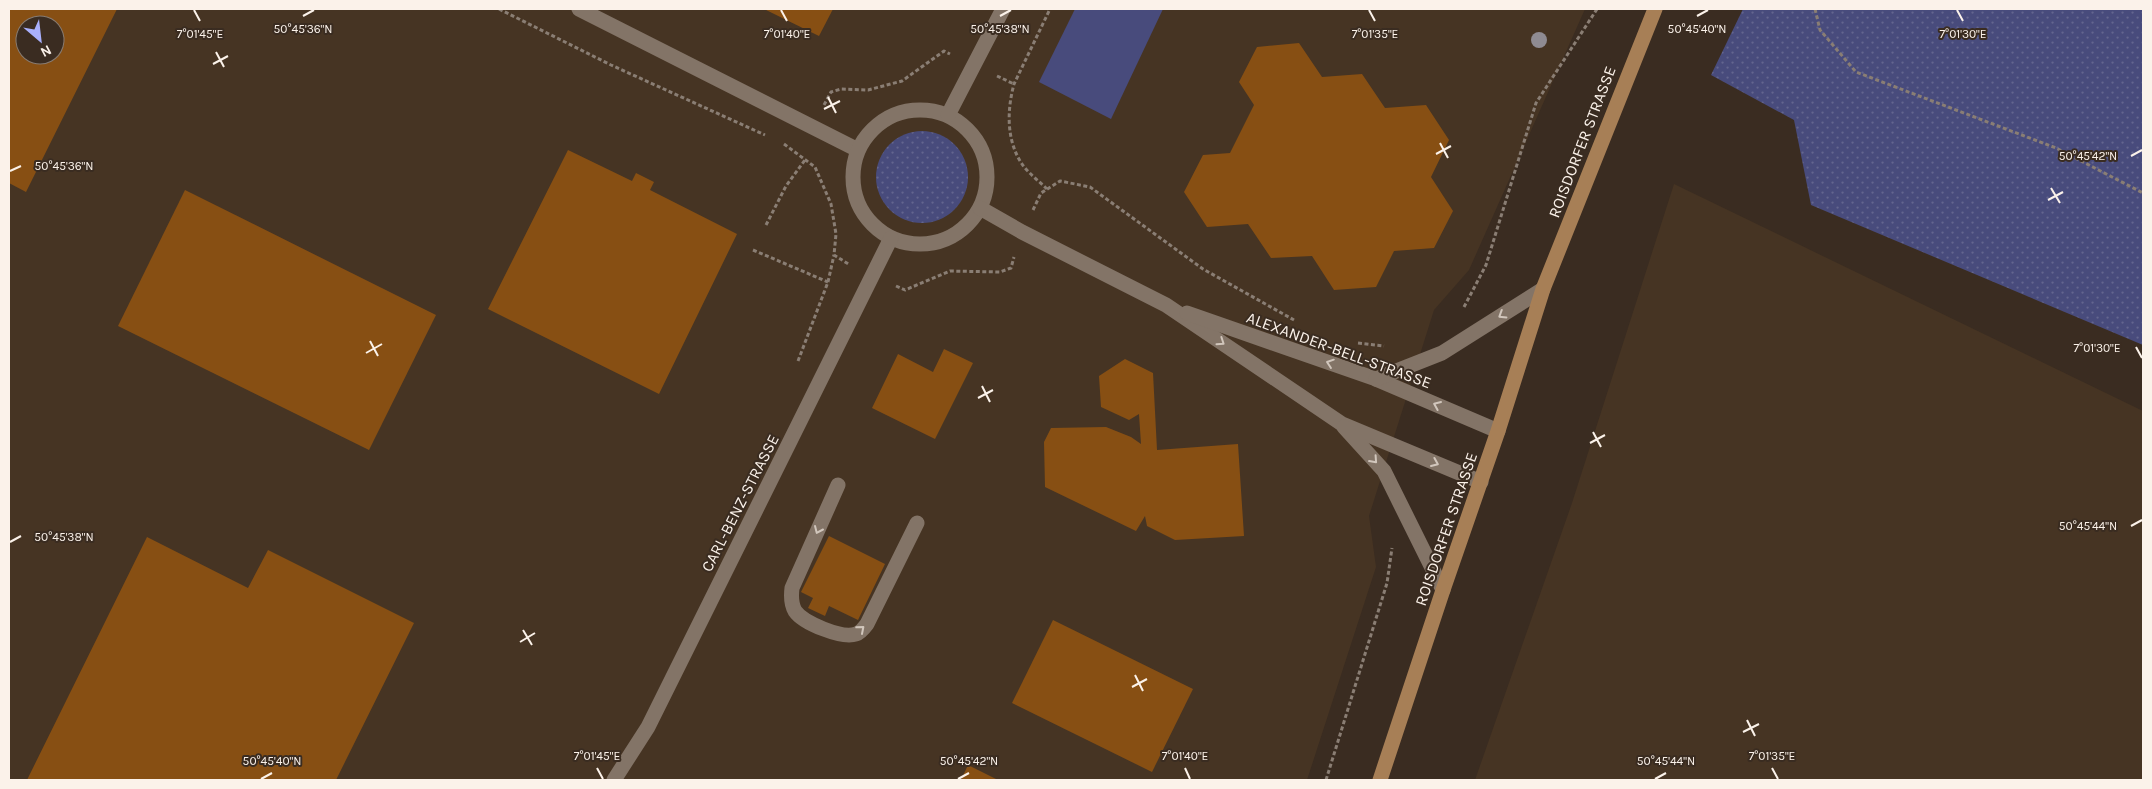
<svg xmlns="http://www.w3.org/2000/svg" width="2152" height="789" viewBox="0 0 2152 789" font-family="Karla,sans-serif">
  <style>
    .built { fill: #463423; fill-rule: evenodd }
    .grass { fill: url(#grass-dots) }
    .pitch { fill: #484b7c }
    .building { fill: #874f13; fill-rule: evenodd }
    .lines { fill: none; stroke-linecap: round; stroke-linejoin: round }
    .path { stroke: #8a7e74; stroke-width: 3; stroke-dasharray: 4 2.5; stroke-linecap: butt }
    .lane { stroke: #837467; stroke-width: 15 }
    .street { stroke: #837467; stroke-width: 15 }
    .secondary { stroke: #a77f56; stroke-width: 15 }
    .tree { fill: #8f8b92 }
    .oneway { stroke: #d1c6bc }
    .ticks { fill: none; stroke: #fbf2ea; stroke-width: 2 }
    .labels { text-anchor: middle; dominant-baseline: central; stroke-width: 4; stroke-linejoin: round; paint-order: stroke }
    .street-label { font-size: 16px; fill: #fbf2ea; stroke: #3a2c21 }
    .ticks-label { font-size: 12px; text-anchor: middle; fill: #fbf2ea; stroke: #3a2c21; stroke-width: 4; stroke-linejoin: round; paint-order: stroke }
  </style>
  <defs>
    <pattern id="grass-dots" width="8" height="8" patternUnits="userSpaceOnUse" patternTransform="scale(1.25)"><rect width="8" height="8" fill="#484b7c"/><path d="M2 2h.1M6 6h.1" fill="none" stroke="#63658f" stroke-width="1.8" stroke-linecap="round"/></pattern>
  </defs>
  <rect width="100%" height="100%" fill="#3a2c21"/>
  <g class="built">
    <path d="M9,9H1585L1469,270L1434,310L1369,516L1376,567L1307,780H9ZM25,25H55V55H25Z"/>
    <path d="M1674,184L2143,411V780H1475L1572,503Z"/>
  </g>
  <g class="grass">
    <path d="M1743,9H2143V345L1811,205L1794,120L1711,75Z"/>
    <circle cx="922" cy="177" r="46"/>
  </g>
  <path class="pitch" d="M1075,9H1163L1111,119L1039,82Z"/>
  <g class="building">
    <path d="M9,9H117L26,192L9,183ZM25,25H55V55H25Z"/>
    <path d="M764,9H833L819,36Z"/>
    <path d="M1299,43L1322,77L1362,74L1385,108L1426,105L1449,140L1431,177L1453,211L1434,248L1394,251L1376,287L1334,290L1312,256L1271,258L1248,224L1207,227L1184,192L1203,155L1230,153L1254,105L1239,82L1257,47Z"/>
    <path d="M568,150L632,181L636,173L654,182L650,190L737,234L659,394L488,309Z"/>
    <path d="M185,190L436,315L369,450L118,326Z"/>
    <path d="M944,349L973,363L935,439L872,408L898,354L933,372Z"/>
    <path d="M1125,359L1153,373L1157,450L1238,444L1244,536L1175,540L1147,526L1145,516L1136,531L1045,487L1044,442L1051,428L1106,427L1131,437L1141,444L1139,414L1129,420L1101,407L1099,376Z"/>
    <path d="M829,536L885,564L858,620L829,606L825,616L808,608L813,598L801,592Z"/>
    <path d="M147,537L248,588L268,550L414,623L336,780H27Z"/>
    <path d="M1053,620L1193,689L1152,772L1012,703Z"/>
    <path d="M968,765L998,780H961Z"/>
  </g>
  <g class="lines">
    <g class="path">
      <path d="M499,9L611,65L765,135"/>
      <path d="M1815,9L1820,30L1856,72L2056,148L2143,193"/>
      <path d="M997,76L1014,84"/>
      <path d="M824,105L831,92L841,89L868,90L902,81L944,51L950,54"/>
      <path d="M784,144L815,167L831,204L836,234L834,255L850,265"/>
      <path d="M1047,189C1039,181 1028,173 1022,164C1006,140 1007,110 1014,84L1050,9"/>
      <path d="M1033,210L1041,193L1060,181L1090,187L1203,269L1294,320"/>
      <path d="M766,225L786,186L805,160"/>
      <path d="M753,250L828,282"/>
      <path d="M896,286L905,290L950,271L1000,272L1011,268L1014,257"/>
      <path d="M1464,307L1486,265L1536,103L1597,9"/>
      <path d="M1358,343L1384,346"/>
      <path d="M798,361L828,282L834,255"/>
      <path d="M1326,780L1387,583L1392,548"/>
    </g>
    <path class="lane" d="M838,485L792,588C791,596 791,604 795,611C803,623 842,639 856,634C860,633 864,628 867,624L917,523"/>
    <g class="street">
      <path d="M579,9L858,150"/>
      <circle cx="920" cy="177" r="67"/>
      <path d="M948,115L1003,9"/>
      <path d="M980,208L1022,232L1166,305L1342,424L1481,482"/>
      <path d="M1187,313L1376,379L1498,431"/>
      <path d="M1376,379L1442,353L1543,289"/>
      <path d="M1344,427L1384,471L1443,590"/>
      <path d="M614,780L648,727L891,238"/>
    </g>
    <path class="secondary" d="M1380,780L1443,590L1498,431L1543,289L1655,9"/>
  </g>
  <circle class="tree" cx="1539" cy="40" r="8"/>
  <defs><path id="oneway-chevron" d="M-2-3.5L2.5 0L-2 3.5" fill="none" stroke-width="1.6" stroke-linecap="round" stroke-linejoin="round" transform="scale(1.25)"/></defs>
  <g class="oneway">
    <use href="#oneway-chevron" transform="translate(1502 315) rotate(148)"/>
    <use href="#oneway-chevron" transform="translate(1221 342) rotate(34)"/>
    <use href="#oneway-chevron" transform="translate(1330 363) rotate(-161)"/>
    <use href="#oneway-chevron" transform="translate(1437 405) rotate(-157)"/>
    <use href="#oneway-chevron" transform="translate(1374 460) rotate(48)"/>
    <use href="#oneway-chevron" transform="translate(1435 463) rotate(23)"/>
    <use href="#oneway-chevron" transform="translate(818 530) rotate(114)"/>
    <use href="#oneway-chevron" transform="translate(861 629) rotate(-41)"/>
  </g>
  <path class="ticks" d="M194,10L200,21M781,10L787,21M1369,10L1375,21M1957,10L1963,21M303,16L314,10M1000,16L1011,10M1697,16L1708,10M216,52L224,67M213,64L228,56M828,97L836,113M824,109L840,101M1440,143L1448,158M1436,154L1451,146M2131,156L2142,150M10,171L21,166M2051,188L2060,203M2048,200L2063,192M370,341L378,356M2136,347L2142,358M366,353L382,344M982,386L990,402M978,398L993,390M1593,432L1601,447M1590,443L1605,435M2131,526L2142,520M10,542L21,536M523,630L532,645M520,642L535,633M1135,675L1143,691M1132,687L1147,679M1747,720L1755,736M1743,732L1759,724M597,768L603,779M1185,768L1190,779M1772,768L1778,779M261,779L272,773M958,779L969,773M1655,779L1666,773"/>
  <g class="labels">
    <g class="street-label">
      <text transform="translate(1582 142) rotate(-69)">ROISDORFER STRASSE</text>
      <text transform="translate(1339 350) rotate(20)">ALEXANDER-BELL-STRASSE</text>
      <text transform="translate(740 503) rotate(-63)">CARL-BENZ-STRASSE</text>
      <text transform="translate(1446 529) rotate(-71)">ROISDORFER STRASSE</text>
    </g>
  </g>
  <g class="ticks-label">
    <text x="303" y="33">50°45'36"N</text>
    <text x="1697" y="33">50°45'40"N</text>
    <text x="1000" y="33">50°45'38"N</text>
    <text x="200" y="38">7°01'45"E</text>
    <text x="787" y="38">7°01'40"E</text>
    <text x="1375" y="38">7°01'35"E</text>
    <text x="1963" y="38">7°01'30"E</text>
    <text x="2088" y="160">50°45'42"N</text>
    <text x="64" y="170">50°45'36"N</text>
    <text x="2097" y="352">7°01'30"E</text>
    <text x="2088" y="530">50°45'44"N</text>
    <text x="64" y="541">50°45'38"N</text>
    <text x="597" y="760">7°01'45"E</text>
    <text x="1185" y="760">7°01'40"E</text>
    <text x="1772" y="760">7°01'35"E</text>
    <text x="272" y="765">50°45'40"N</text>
    <text x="969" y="765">50°45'42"N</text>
    <text x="1666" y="765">50°45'44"N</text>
  </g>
  <rect width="2152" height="789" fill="none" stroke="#fbf2ea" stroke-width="20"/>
  <g transform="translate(40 40) rotate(152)"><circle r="24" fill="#3a2c21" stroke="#877b71"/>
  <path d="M0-4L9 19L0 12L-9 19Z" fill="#a9b0fc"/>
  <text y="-8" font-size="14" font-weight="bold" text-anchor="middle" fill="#fbf2ea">N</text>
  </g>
</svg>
